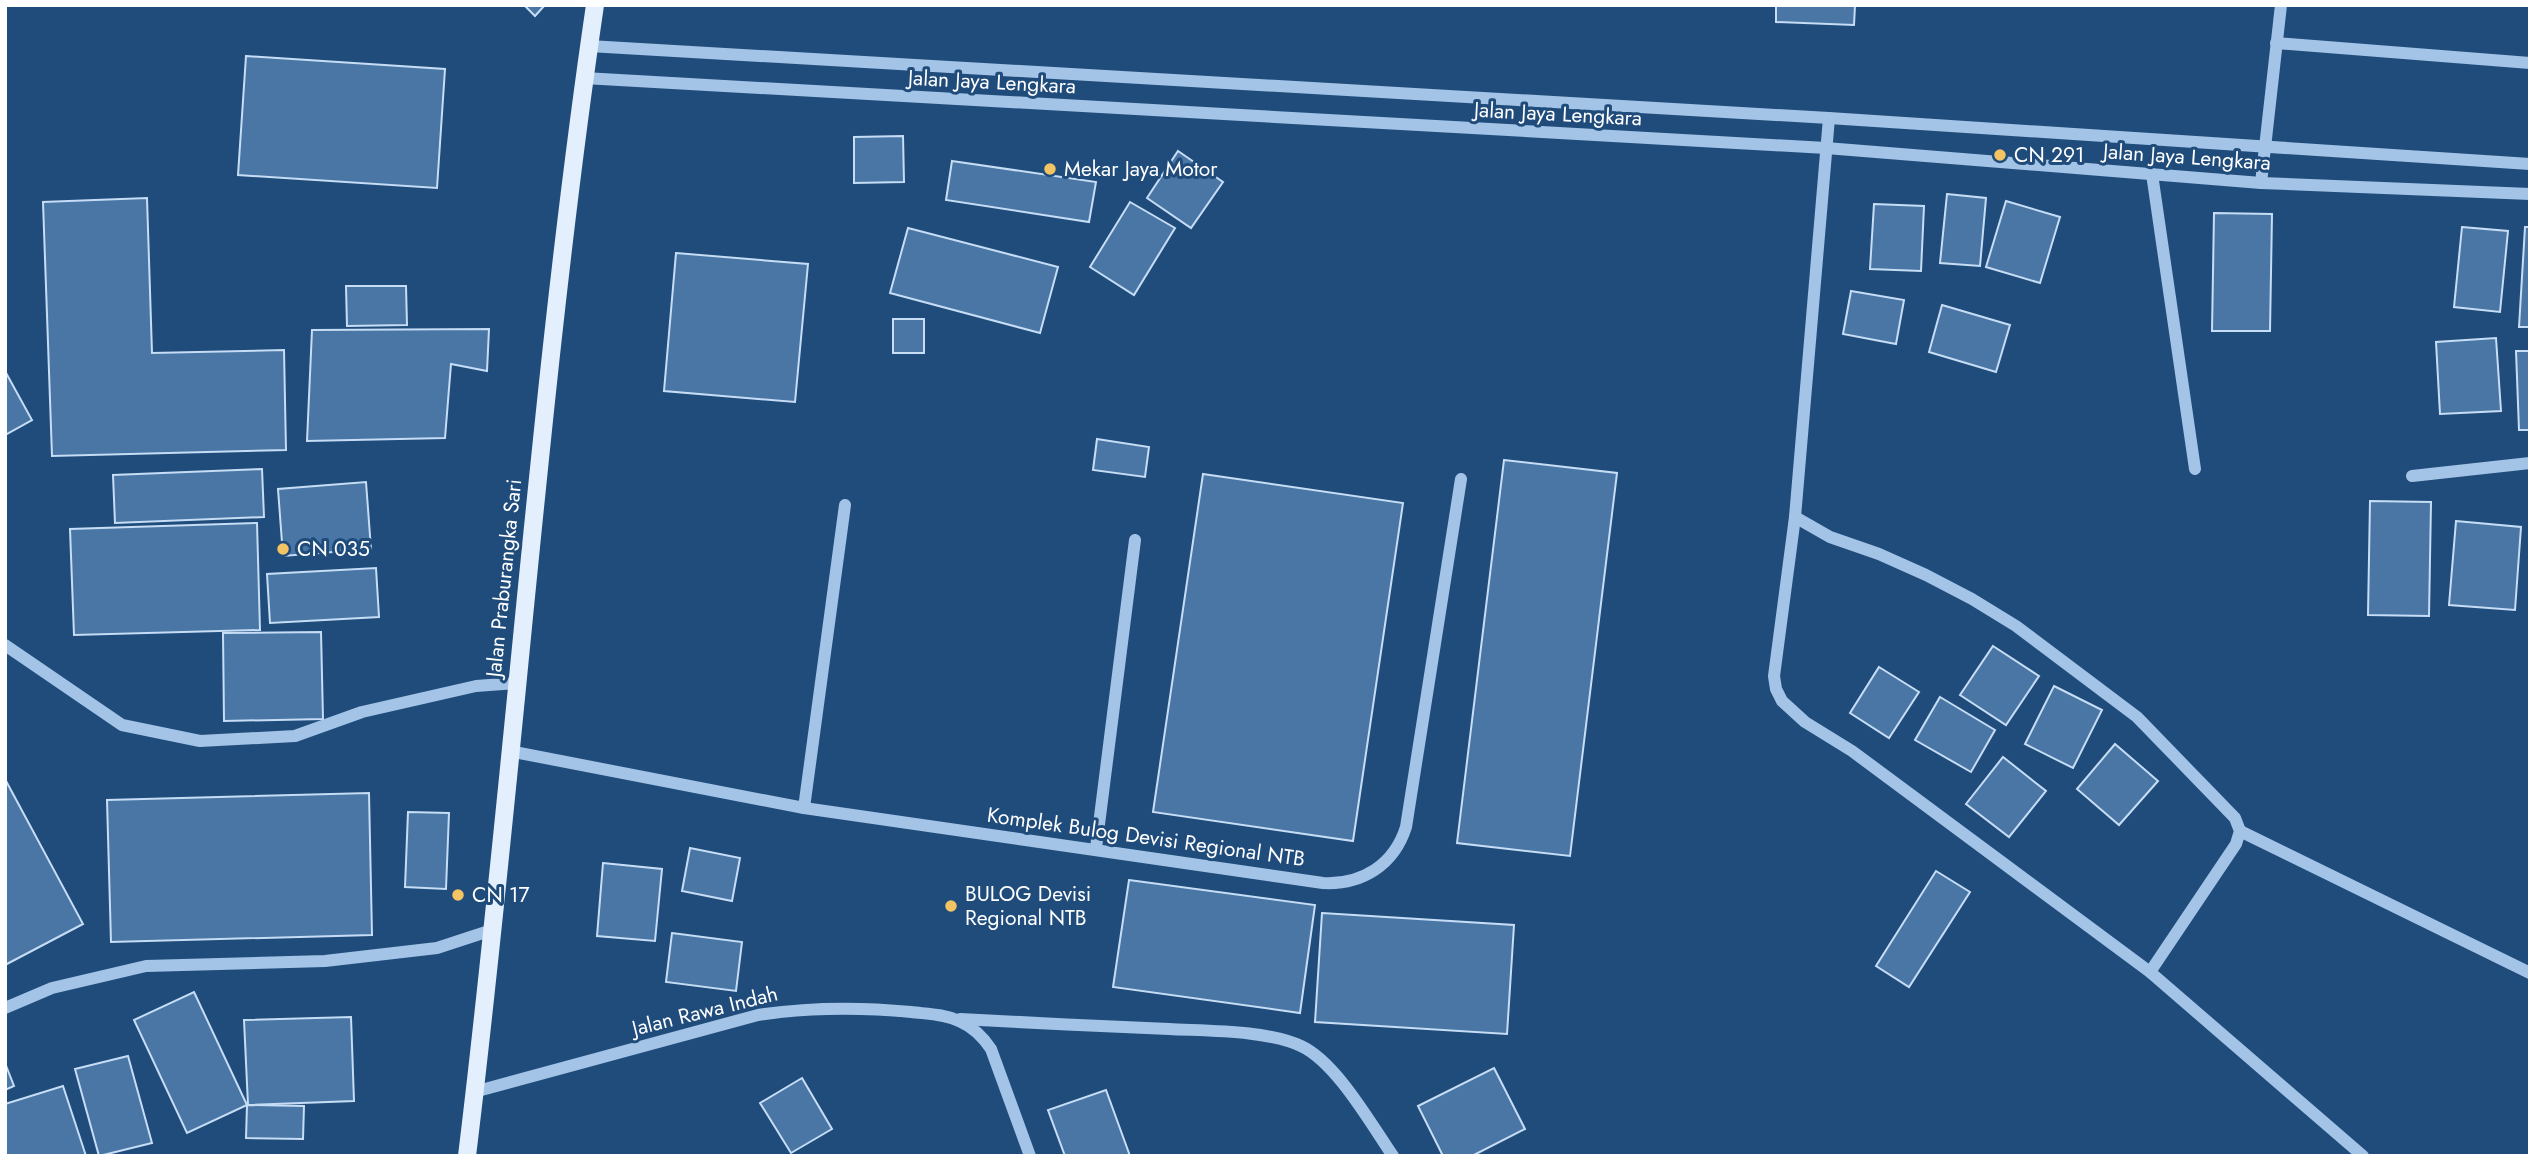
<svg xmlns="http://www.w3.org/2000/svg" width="2535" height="1161" viewBox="0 0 2535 1161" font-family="Jost,sans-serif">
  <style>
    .building { fill: #4976a5; stroke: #c6ddf5; stroke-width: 2 }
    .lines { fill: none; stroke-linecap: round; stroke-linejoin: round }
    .minor { stroke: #a3c4e6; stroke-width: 12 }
    .major { stroke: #e4effd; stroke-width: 18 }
    .poi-dot { fill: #f3c464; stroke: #204c7c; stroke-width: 2.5 }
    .labels { text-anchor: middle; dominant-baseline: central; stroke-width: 6; stroke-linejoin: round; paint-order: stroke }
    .street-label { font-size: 21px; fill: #fff; stroke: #204c7c }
    .poi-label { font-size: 21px; fill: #fff; stroke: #204c7c; text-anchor: start }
  </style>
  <rect width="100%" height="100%" fill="#204c7c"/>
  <g class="building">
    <path d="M524,5H545L535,16Z"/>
    <path d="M1776,5H1855L1854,25L1776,22Z"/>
    <path d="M246,56L445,69L437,188L238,175Z"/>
    <path d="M903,136L904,182L854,183V137Z"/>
    <path d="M1178,151L1223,182L1191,228L1147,198Z"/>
    <path d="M952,161L1096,182L1089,222L946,200Z"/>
    <path d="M1947,194L1986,198L1980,266L1940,263Z"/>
    <path d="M147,198L152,353L284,350L286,450L52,456L43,202Z"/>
    <path d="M2006,201L2060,217L2040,283L1986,267Z"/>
    <path d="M1130,202L1175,228L1134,295L1090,267Z"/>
    <path d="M1874,204L1924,206L1921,271L1870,269Z"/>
    <path d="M2214,213L2272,214L2270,331H2212Z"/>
    <path d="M2462,227L2508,231L2500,312L2454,307Z"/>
    <path d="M2525,227H2530V327H2519Z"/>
    <path d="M908,228L1058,267L1040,333L890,293Z"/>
    <path d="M676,253L808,264L795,402L664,391Z"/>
    <path d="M346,286H406L407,325L347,326Z"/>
    <path d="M1851,291L1904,300L1896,344L1843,334Z"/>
    <path d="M1942,305L2010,325L1996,372L1929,352Z"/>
    <rect x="893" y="319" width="31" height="34"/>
    <path d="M489,329L487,371L451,364L445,438L307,441L312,330Z"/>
    <path d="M2496,338L2501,411L2440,414L2436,342Z"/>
    <path d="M2516,351H2530V430H2519Z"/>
    <path d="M5,371L32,420L5,435Z"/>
    <path d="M1097,439L1149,447L1145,477L1093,470Z"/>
    <path d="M1504,460L1617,473L1570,856L1457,843Z"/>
    <path d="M262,469L264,517L115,523L113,475Z"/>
    <path d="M1203,474L1403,503L1353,841L1153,812Z"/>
    <path d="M366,482L371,549L283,556L278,489Z"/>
    <path d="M2370,501L2431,502L2429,616L2368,615Z"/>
    <path d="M2456,521L2521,527L2515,610L2449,605Z"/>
    <path d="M257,523L260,630L74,635L70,529Z"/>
    <path d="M376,568L379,617L270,623L267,574Z"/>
    <path d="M321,632L323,719L224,721L223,633Z"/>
    <path d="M1993,646L2039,676L2006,725L1960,695Z"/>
    <path d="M1879,667L1919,692L1889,738L1850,713Z"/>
    <path d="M2054,686L2102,710L2073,768L2025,744Z"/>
    <path d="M1940,697L1995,730L1971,772L1915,740Z"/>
    <path d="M2115,744L2158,781L2119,825L2077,789Z"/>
    <path d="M2003,757L2046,791L2009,837L1966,804Z"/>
    <path d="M5,779L83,924L5,965Z"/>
    <path d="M369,793L372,935L111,942L107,800Z"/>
    <path d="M408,812L449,813L446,889L405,887Z"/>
    <path d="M690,848L740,858L732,901L682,891Z"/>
    <path d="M603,863L662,869L655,941L597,936Z"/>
    <path d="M1936,871L1970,892L1909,987L1876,966Z"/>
    <path d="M1129,880L1315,905L1300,1013L1113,987Z"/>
    <path d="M1322,913L1514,925L1507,1034L1315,1022Z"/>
    <path d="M672,933L742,942L736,991L666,982Z"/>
    <path d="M194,992L247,1105L187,1133L134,1020Z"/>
    <path d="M351,1017L354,1101L248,1105L244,1020Z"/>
    <path d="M128,1056L152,1143L99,1156L75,1069Z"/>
    <path d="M5,1063L14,1086L5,1090Z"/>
    <path d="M1494,1068L1525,1129L1472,1156H1443L1418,1106Z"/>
    <path d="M802,1078L832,1129L791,1153L760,1103Z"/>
    <path d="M63,1086L86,1156H5V1104Z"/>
    <path d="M1106,1090L1130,1156H1065L1048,1110Z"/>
    <path d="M247,1105L304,1106L303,1139L246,1138Z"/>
  </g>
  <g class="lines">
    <g class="minor">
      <path d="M2276,43L2530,63"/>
      <path d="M589,46L1829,118L2530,164"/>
      <path d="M584,78L1826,148L2261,183L2530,194"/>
      <path d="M1829,118L1795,517L1774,676L1776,689L1782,701L1805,722L1852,751L2150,972L2363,1156"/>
      <path d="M2152,174L2195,469"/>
      <path d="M2261,183L2281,5"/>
      <path d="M2412,476L2530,463"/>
      <path d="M1795,517L1830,537L1879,554L1926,575L1972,599L2016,626L2137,717L2235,818L2240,831L2236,844L2150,972"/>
      <path d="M5,645L122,725L200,741L295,736L362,712L476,686L517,683"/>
      <path d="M509,751L804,808L1323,883C1362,885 1394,865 1406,827L1461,479"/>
      <path d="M804,808L845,505"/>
      <path d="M2240,831L2530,973"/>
      <path d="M1096,848L1135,540"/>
      <path d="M5,1008L52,988L146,966L325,961L437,948L492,930"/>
      <path d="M960,1019C1030,1023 1099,1026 1169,1029C1207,1031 1267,1030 1301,1046C1336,1062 1371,1124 1393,1156"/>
      <path d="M474,1092L758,1015C810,1007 859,1007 911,1012C927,1014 944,1014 959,1021C973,1027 983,1037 991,1049L1030,1156"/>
    </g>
    <path class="major" d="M467,1156C514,773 539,387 595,5"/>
  </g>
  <g class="poi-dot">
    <circle cx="2000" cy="155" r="7"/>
    <circle cx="1050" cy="169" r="7"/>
    <circle cx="283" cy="549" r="7"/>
    <circle cx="458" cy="895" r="7"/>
    <circle cx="951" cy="906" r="7"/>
  </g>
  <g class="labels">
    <g class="street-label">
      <text transform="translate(992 82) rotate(3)">Jalan Jaya Lengkara</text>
      <text transform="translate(1558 114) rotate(3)">Jalan Jaya Lengkara</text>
      <text transform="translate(2187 157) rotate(4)">Jalan Jaya Lengkara</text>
      <text transform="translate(504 578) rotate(-84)">Jalan Praburangka Sari</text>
      <text transform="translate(1146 837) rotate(8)">Komplek Bulog Devisi Regional NTB</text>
      <text transform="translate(705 1011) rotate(-14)">Jalan Rawa Indah</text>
    </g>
    <g class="poi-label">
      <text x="2014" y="155">CN 291</text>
      <text x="1064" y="169">Mekar Jaya Motor</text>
      <text x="297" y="549">CN 035</text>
      <text x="965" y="894">BULOG Devisi<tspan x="965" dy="24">Regional NTB</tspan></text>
      <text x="472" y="895">CN 17</text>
    </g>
  </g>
  <rect width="2535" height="1161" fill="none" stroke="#ffffff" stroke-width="14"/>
</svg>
